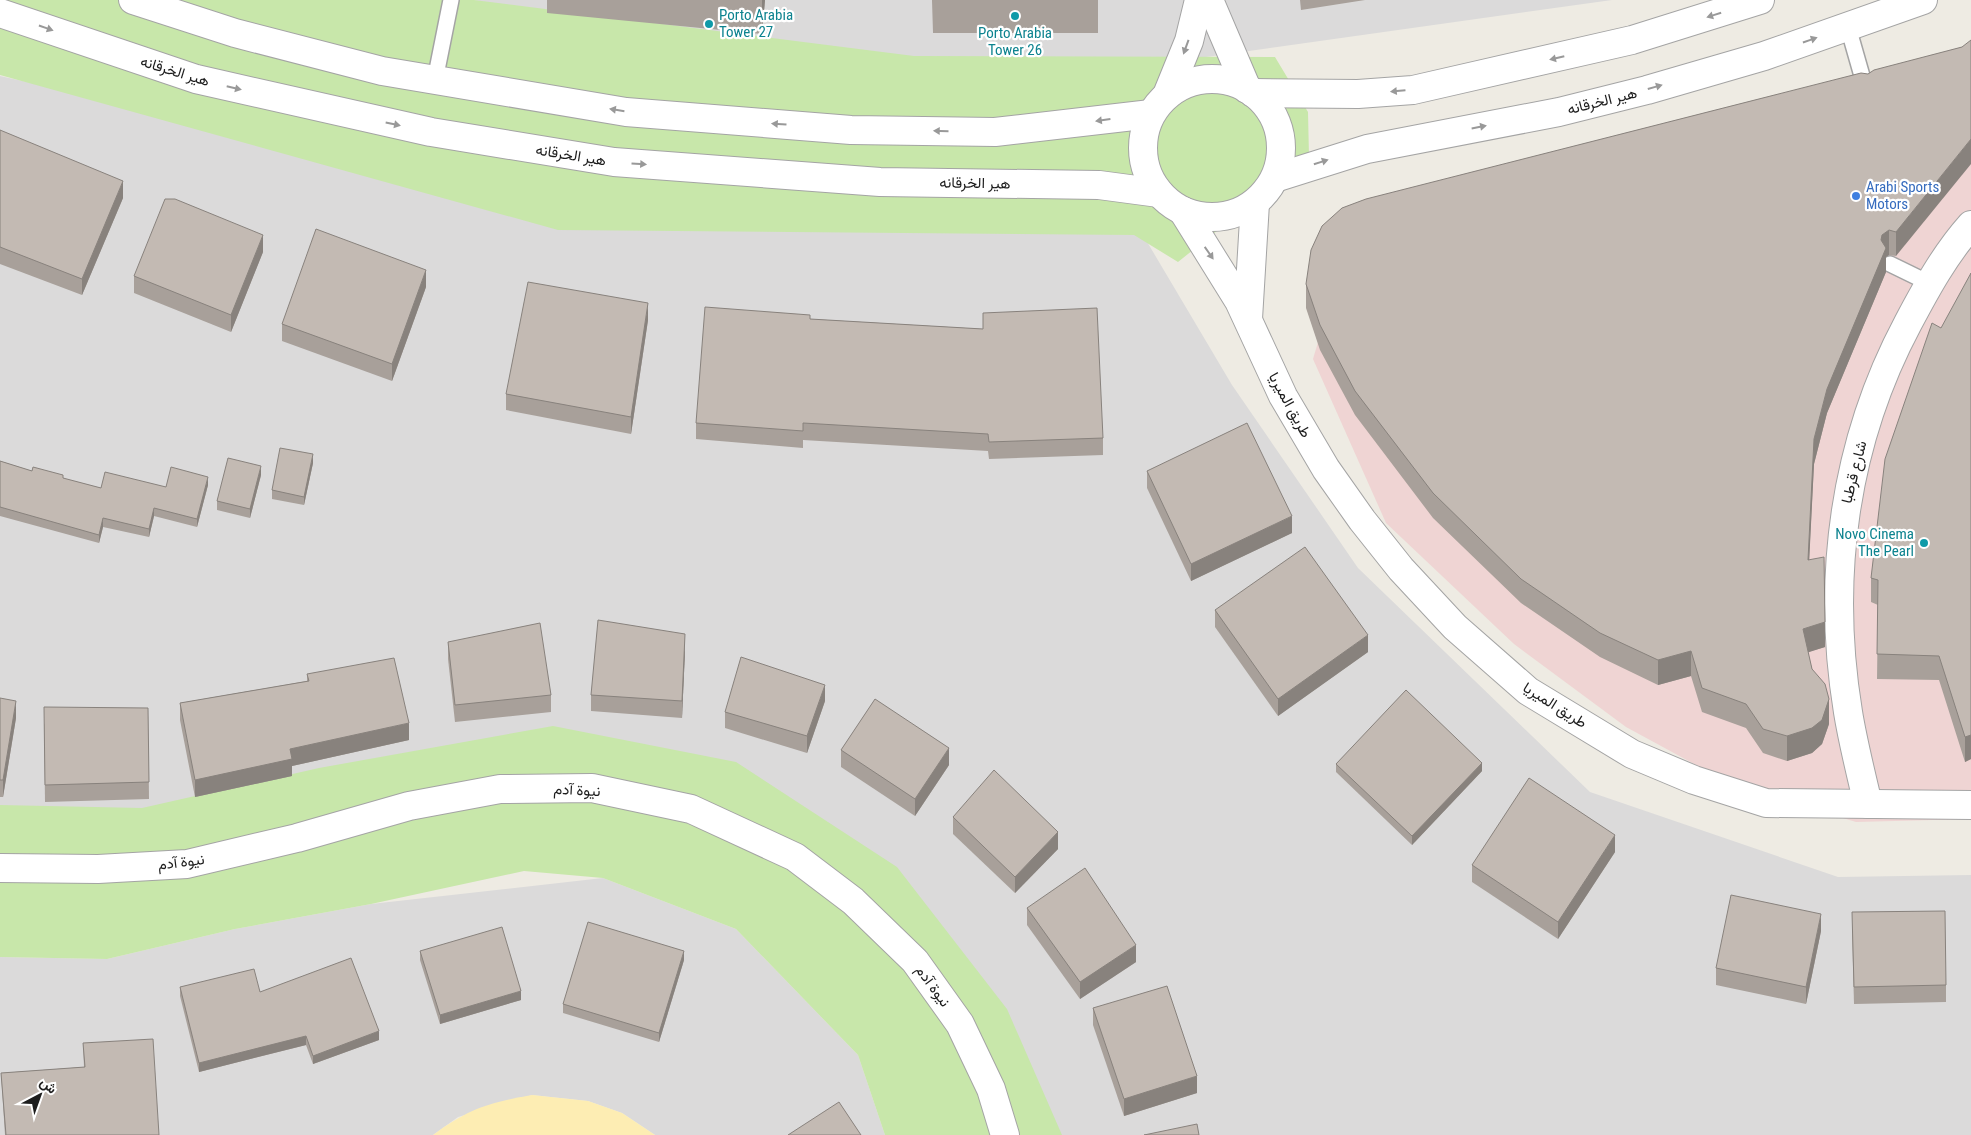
<svg xmlns="http://www.w3.org/2000/svg" width="1971" height="1135" viewBox="0 0 1971 1135" font-family="'Roboto Condensed',Vazirmatn,sans-serif">
  <style>
    .residential { fill: #dbdada }
    .commercial { fill: #efd4d3 }
    .grass { fill: #c8e7aa }
    .sand { fill: #fdedb3 }
    .lines { fill: none; stroke-linecap: round; stroke-linejoin: round }
    .service-casing { stroke: #a4a4a4; stroke-width: 18 }
    .minor-casing { stroke: #a4a4a4; stroke-width: 30 }
    .service { stroke: #fff; stroke-width: 15 }
    .minor { stroke: #fff; stroke-width: 28 }
    .wall { fill: #a8a09a }
    .shaded-wall { fill: #88827d }
    .building { fill: #c3bab3; stroke: #88827d }
    .oneway { fill: #999 }
    .culture-dot { fill: #0f9aa8; stroke: #fff; stroke-width: 2 }
    .shop-dot { fill: #3f7fe0; stroke: #fff; stroke-width: 2 }
    .labels { text-anchor: middle; dominant-baseline: central; stroke-width: 4.5; stroke-linejoin: round; paint-order: stroke }
    .culture-label { font-size: 15px; fill: #0d838f; stroke: #fff; text-anchor: start }
    .street-label { font-size: 15px; fill: #1d1d1d; stroke: #fff }
    .shop-label { font-size: 15px; fill: #366cbe; stroke: #fff; text-anchor: start }
  </style>
  <rect width="100%" height="100%" fill="#eeebe3"/>
  <g class="residential">
    <path d="M472,0H1612L1156,64L955,74Z"/>
    <path d="M0,76L643,218L1143,235L1232,385L1358,568L1590,792L1838,877L1971,875V1135H1033L765,811L0,839Z"/>
    <path d="M603,878L736,929L858,1055L885,1135H655L622,1113L588,1101L532,1095L458,1117L433,1135H0V957L107,959L235,929L371,904Z"/>
  </g>
  <path class="commercial" d="M1971,78V819L1856,822L1731,784L1626,727L1514,644L1386,523L1313,359L1346,248Z"/>
  <g class="grass">
    <path d="M0,0H474L914,56L1275,57L1308,112L1309,157L1178,262L1134,235L558,230L0,75Z"/>
    <path d="M553,726L736,762L897,867L1007,1009L1062,1135H885L858,1055L736,929L603,878L524,871L371,904L235,929L107,959L0,957V805L142,808L319,768Z"/>
  </g>
  <path class="sand" d="M532,1095L588,1101L622,1113L655,1135H433C470,1108 488,1103 532,1095Z"/>
  <g class="lines">
    <defs>
      <g id="service">
        <path d="M1848,27L1866,90"/>
        <path d="M435,80L451,0"/>
        <path d="M1890,264L1929,283"/>
      </g>
      <g id="minor">
        <path d="M133,0L235,33L382,71L626,112L851,130L995,132L1151,114"/>
        <path d="M1209,0L1247,89"/>
        <path d="M0,13L196,79L431,132L614,162L880,182L1099,185L1159,193"/>
        <circle cx="1212" cy="148" r="69"/>
        <path d="M1253,93L1358,94L1413,90L1632,40L1760,0"/>
        <path d="M1167,95L1189,41L1199,0"/>
        <path d="M1275,178L1367,149L1559,112L1647,90L1764,56L1923,0"/>
        <path d="M1183,211L1239,301L1283,396L1326,469L1362,520L1401,569L1455,627L1528,691L1632,754L1694,780L1766,803L1971,805"/>
        <path d="M1248,319L1255,203"/>
        <path d="M1868,804C1861,774 1853,743 1848,712C1826,578 1844,443 1908,323C1926,289 1945,254 1971,225"/>
        <path d="M0,868L98,869L187,864L297,838L409,806L500,789L592,788L691,809L795,857L853,901L915,961L960,1024L991,1089L1005,1135"/>
      </g>
    </defs>
    <use href="#service" class="service-casing"/>
    <use href="#minor" class="minor-casing"/>
    <use href="#service" class="service"/>
    <use href="#minor" class="minor"/>
  </g>
  <g class="wall">
    <path d="M547,0H765L762,34L547,13Z"/>
    <path d="M932,0H1098V33H933Z"/>
    <path d="M1300,0H1365L1301,10Z"/>
    <path d="M1962,47L1896,256L1889,255L1886,257V272L1827,413L1814,464L1809,560L1825,647L1808,652L1812,669L1829,724L1822,744L1812,753L1787,761L1763,753L1746,728L1702,712L1691,676L1658,685L1600,657L1521,603L1433,518L1355,415L1320,350L1306,308V284L1868,74Z"/>
    <path d="M0,130L123,198L82,295L0,264Z"/>
    <path d="M263,252L231,332L134,293V276Z"/>
    <path d="M1971,273V759L1965,762L1939,680L1877,679L1878,605L1871,602V578Z"/>
    <path d="M426,287L392,381L282,341V324Z"/>
    <path d="M983,313L1103,438V455L989,459L988,451L803,440V448L696,439V423L810,319L983,329Z"/>
    <path d="M648,320L631,434L506,410V394Z"/>
    <path d="M0,461L32,471L101,488L166,487L208,485L197,527L154,516L149,537L103,527L99,543L0,516Z"/>
    <path d="M313,463L304,505L272,499V490Z"/>
    <path d="M1147,471L1292,533L1191,581L1147,488Z"/>
    <path d="M261,475L250,518L217,510V501Z"/>
    <path d="M1215,610L1368,652L1278,716L1215,627Z"/>
    <path d="M448,642L551,695V712L455,722L448,659Z"/>
    <path d="M685,651L682,718L591,711V695Z"/>
    <path d="M307,674L409,740L292,766V776L195,797L180,720V703L307,681Z"/>
    <path d="M0,698L16,718L3,797H0Z"/>
    <path d="M825,701L807,753L725,728V712Z"/>
    <path d="M148,708L149,799L45,802L44,724Z"/>
    <path d="M841,750L949,765L915,816L841,767Z"/>
    <path d="M1336,764L1482,771L1412,845L1336,772Z"/>
    <path d="M953,817L1058,849L1015,893L953,834Z"/>
    <path d="M1615,852L1558,939L1472,882V865Z"/>
    <path d="M1027,908L1136,962L1080,999L1027,925Z"/>
    <path d="M1852,929L1946,985V1002L1854,1004Z"/>
    <path d="M1821,931L1806,1004L1716,985V968Z"/>
    <path d="M420,951L521,1000L440,1024L420,960Z"/>
    <path d="M684,960L659,1042L563,1013V1004Z"/>
    <path d="M180,987L260,992L379,1040L313,1064L306,1045L199,1072L180,996Z"/>
    <path d="M1093,1008L1197,1093L1124,1116L1093,1025Z"/>
    <path d="M83,1043L159,1135H5L1,1073L84,1067Z"/>
  </g>
  <g class="shaded-wall">
    <path d="M762,0H765L762,34Z"/>
    <path d="M1971,139V164L1896,256V232Z"/>
    <path d="M123,181V198L82,295V279Z"/>
    <path d="M1889,230V255L1886,257V272L1827,413L1814,464L1808,585V560L1814,439L1827,389L1882,235Z"/>
    <path d="M263,235V252L231,332V315Z"/>
    <path d="M426,270V287L392,381V364Z"/>
    <path d="M648,303V320L631,434V417Z"/>
    <path d="M313,454V463L304,505V497Z"/>
    <path d="M261,466V475L250,518V509Z"/>
    <path d="M208,477V485L197,527V519Z"/>
    <path d="M154,508V516L149,537V529Z"/>
    <path d="M1292,516V533L1191,581V564Z"/>
    <path d="M103,518V527L99,543V535Z"/>
    <path d="M1825,622V647L1803,654V629Z"/>
    <path d="M685,634V651L682,718V701Z"/>
    <path d="M1368,635V652L1278,716V699Z"/>
    <path d="M1691,651V676L1658,685V660Z"/>
    <path d="M825,685V701L807,753V736Z"/>
    <path d="M1829,699V724L1822,744L1812,753L1787,761V736Z"/>
    <path d="M16,701V718L3,797V780Z"/>
    <path d="M409,723V740L292,766V776L195,797V780L290,749Z"/>
    <path d="M1971,735V759L1965,762V737Z"/>
    <path d="M949,748V765L915,816V799Z"/>
    <path d="M1482,763V771L1412,845V836Z"/>
    <path d="M1058,832V849L1015,893V877Z"/>
    <path d="M1615,835V852L1558,939V922Z"/>
    <path d="M1821,914V931L1806,1004V987Z"/>
    <path d="M1136,945V962L1080,999V982Z"/>
    <path d="M684,951V960L659,1042V1033Z"/>
    <path d="M521,991V1000L440,1024V1015Z"/>
    <path d="M379,1031V1040L313,1064V1056Z"/>
    <path d="M306,1036V1045L199,1072V1063Z"/>
    <path d="M1197,1076V1093L1124,1116V1099Z"/>
  </g>
  <g class="building">
    <path d="M1971,40V139L1896,232L1889,230L1882,235L1881,240L1886,248L1827,389L1814,439L1808,560L1824,557L1825,622L1803,629L1812,669L1825,684L1829,699L1822,720L1812,728L1787,736L1763,729L1746,704L1702,688L1691,651L1658,660L1600,633L1521,579L1433,493L1355,391L1320,325L1306,284L1311,250L1322,226L1342,208L1366,199L1861,73L1868,74L1874,70L1962,47Z"/>
    <path d="M0,130L123,181L82,279L0,247Z"/>
    <path d="M165,199H175L263,235L231,315L134,276Z"/>
    <path d="M316,229L426,270L392,364L282,324Z"/>
    <path d="M1971,273V735L1965,737L1939,656L1877,654L1878,580L1871,578L1885,459L1932,323L1941,328Z"/>
    <path d="M528,282L648,303L631,417L506,394Z"/>
    <path d="M705,307L810,315V319L983,329V313L1097,308L1103,438L989,442L988,434L803,423V431L696,423Z"/>
    <path d="M1247,423L1292,516L1191,564L1147,471Z"/>
    <path d="M280,448L313,454L304,497L272,490Z"/>
    <path d="M228,458L261,466L250,509L217,501Z"/>
    <path d="M0,461L32,471L33,467L63,475V478L101,488L105,472L166,487L171,467L208,477L197,519L154,508L149,529L103,518L99,535L0,507Z"/>
    <path d="M1305,547L1368,635L1278,699L1215,610Z"/>
    <path d="M598,620L685,634L682,701L591,695Z"/>
    <path d="M540,623L551,695L455,705L448,642Z"/>
    <path d="M741,657L825,685L807,736L725,712Z"/>
    <path d="M394,658L409,723L290,749L292,759L195,780L180,703L309,681L307,674Z"/>
    <path d="M1406,690L1482,763L1412,836L1336,764Z"/>
    <path d="M0,698L16,701L3,780H0Z"/>
    <path d="M875,699L949,748L915,799L841,750Z"/>
    <path d="M44,707L148,708L149,782L45,785Z"/>
    <path d="M994,770L1058,832L1015,877L953,817Z"/>
    <path d="M1529,778L1615,835L1558,922L1472,865Z"/>
    <path d="M1085,868L1136,945L1080,982L1027,908Z"/>
    <path d="M1731,895L1821,914L1806,987L1716,968Z"/>
    <path d="M1945,911L1946,985L1854,987L1852,912Z"/>
    <path d="M588,922L684,951L659,1033L563,1004Z"/>
    <path d="M502,927L521,991L440,1015L420,951Z"/>
    <path d="M351,958L379,1031L313,1056L306,1036L199,1063L180,987L254,969L260,992Z"/>
    <path d="M1167,986L1197,1076L1124,1099L1093,1008Z"/>
    <path d="M153,1039L159,1135H6L1,1073L85,1067L83,1043Z"/>
    <path d="M839,1102L861,1135H788Z"/>
    <path d="M1197,1124L1199,1135H1144Z"/>
  </g>
  <defs><path id="oneway-solid" d="M-6-.8H1V-3.2L6.5 0L1 3.2V.8H-6Z" transform="scale(1.25)"/></defs>
  <g class="oneway">
    <use href="#oneway-solid" transform="translate(1714 15) rotate(163)"/>
    <use href="#oneway-solid" transform="translate(46 28) rotate(19)"/>
    <use href="#oneway-solid" transform="translate(1810 40) rotate(-19)"/>
    <use href="#oneway-solid" transform="translate(1186 47) rotate(110)"/>
    <use href="#oneway-solid" transform="translate(1557 58) rotate(167)"/>
    <use href="#oneway-solid" transform="translate(1655 87) rotate(-16)"/>
    <use href="#oneway-solid" transform="translate(234 88) rotate(13)"/>
    <use href="#oneway-solid" transform="translate(1398 91) rotate(175)"/>
    <use href="#oneway-solid" transform="translate(617 110) rotate(-171)"/>
    <use href="#oneway-solid" transform="translate(1103 120) rotate(172)"/>
    <use href="#oneway-solid" transform="translate(393 124) rotate(12)"/>
    <use href="#oneway-solid" transform="translate(779 124) rotate(-176)"/>
    <use href="#oneway-solid" transform="translate(1479 127) rotate(-11)"/>
    <use href="#oneway-solid" transform="translate(941 131) rotate(-179)"/>
    <use href="#oneway-solid" transform="translate(1321 162) rotate(-18)"/>
    <use href="#oneway-solid" transform="translate(639 164) rotate(4)"/>
    <use href="#oneway-solid" transform="translate(1209 253) rotate(55)"/>
  </g>
  <g class="culture-dot">
    <circle cx="1015" cy="16" r="5"/>
    <circle cx="709" cy="24" r="5"/>
    <circle cx="1924" cy="543" r="5"/>
  </g>
  <circle class="shop-dot" cx="1856" cy="196" r="5"/>
  <g class="labels">
    <g class="culture-label">
      <text x="719" y="15">Porto Arabia<tspan x="719" dy="17">Tower 27</tspan></text>
      <text x="1015" y="33" text-anchor="middle">Porto Arabia<tspan x="1015" dy="17">Tower 26</tspan></text>
      <text x="1914" y="534" text-anchor="end">Novo Cinema<tspan x="1914" dy="17">The Pearl</tspan></text>
    </g>
    <g class="street-label">
      <text transform="translate(175 71) rotate(17)">هير الخرقانه</text>
      <text transform="translate(1602 101) rotate(-14)">هير الخرقانه</text>
      <text transform="translate(571 155) rotate(9)">هير الخرقانه</text>
      <text transform="translate(975 183) rotate(1)">هير الخرقانه</text>
      <text transform="translate(1290 405) rotate(61)">طريق الميريا</text>
      <text transform="translate(1854 472) rotate(-76)">شارع قرطبا</text>
      <text transform="translate(1555 705) rotate(32)">طريق الميريا</text>
      <text transform="translate(577 790) rotate(3)">نيوة آدم</text>
      <text transform="translate(181 862) rotate(-7)">نيوة آدم</text>
      <text transform="translate(933 986) rotate(54)">نيوة آدم</text>
    </g>
    <g class="shop-label">
      <text x="1866" y="187">Arabi Sports<tspan x="1866" dy="17">Motors</tspan></text>
    </g>
  </g>
  <g transform="translate(40 1095) rotate(41)" stroke="#ffffff" stroke-width="4" paint-order="stroke">
  <path d="M0-4L9 19L0 12L-9 19Z" fill="#1d1d1d"/>
  <text y="-8" font-size="14" font-weight="bold" text-anchor="middle" fill="#1d1d1d">ش</text>
  </g>
</svg>
